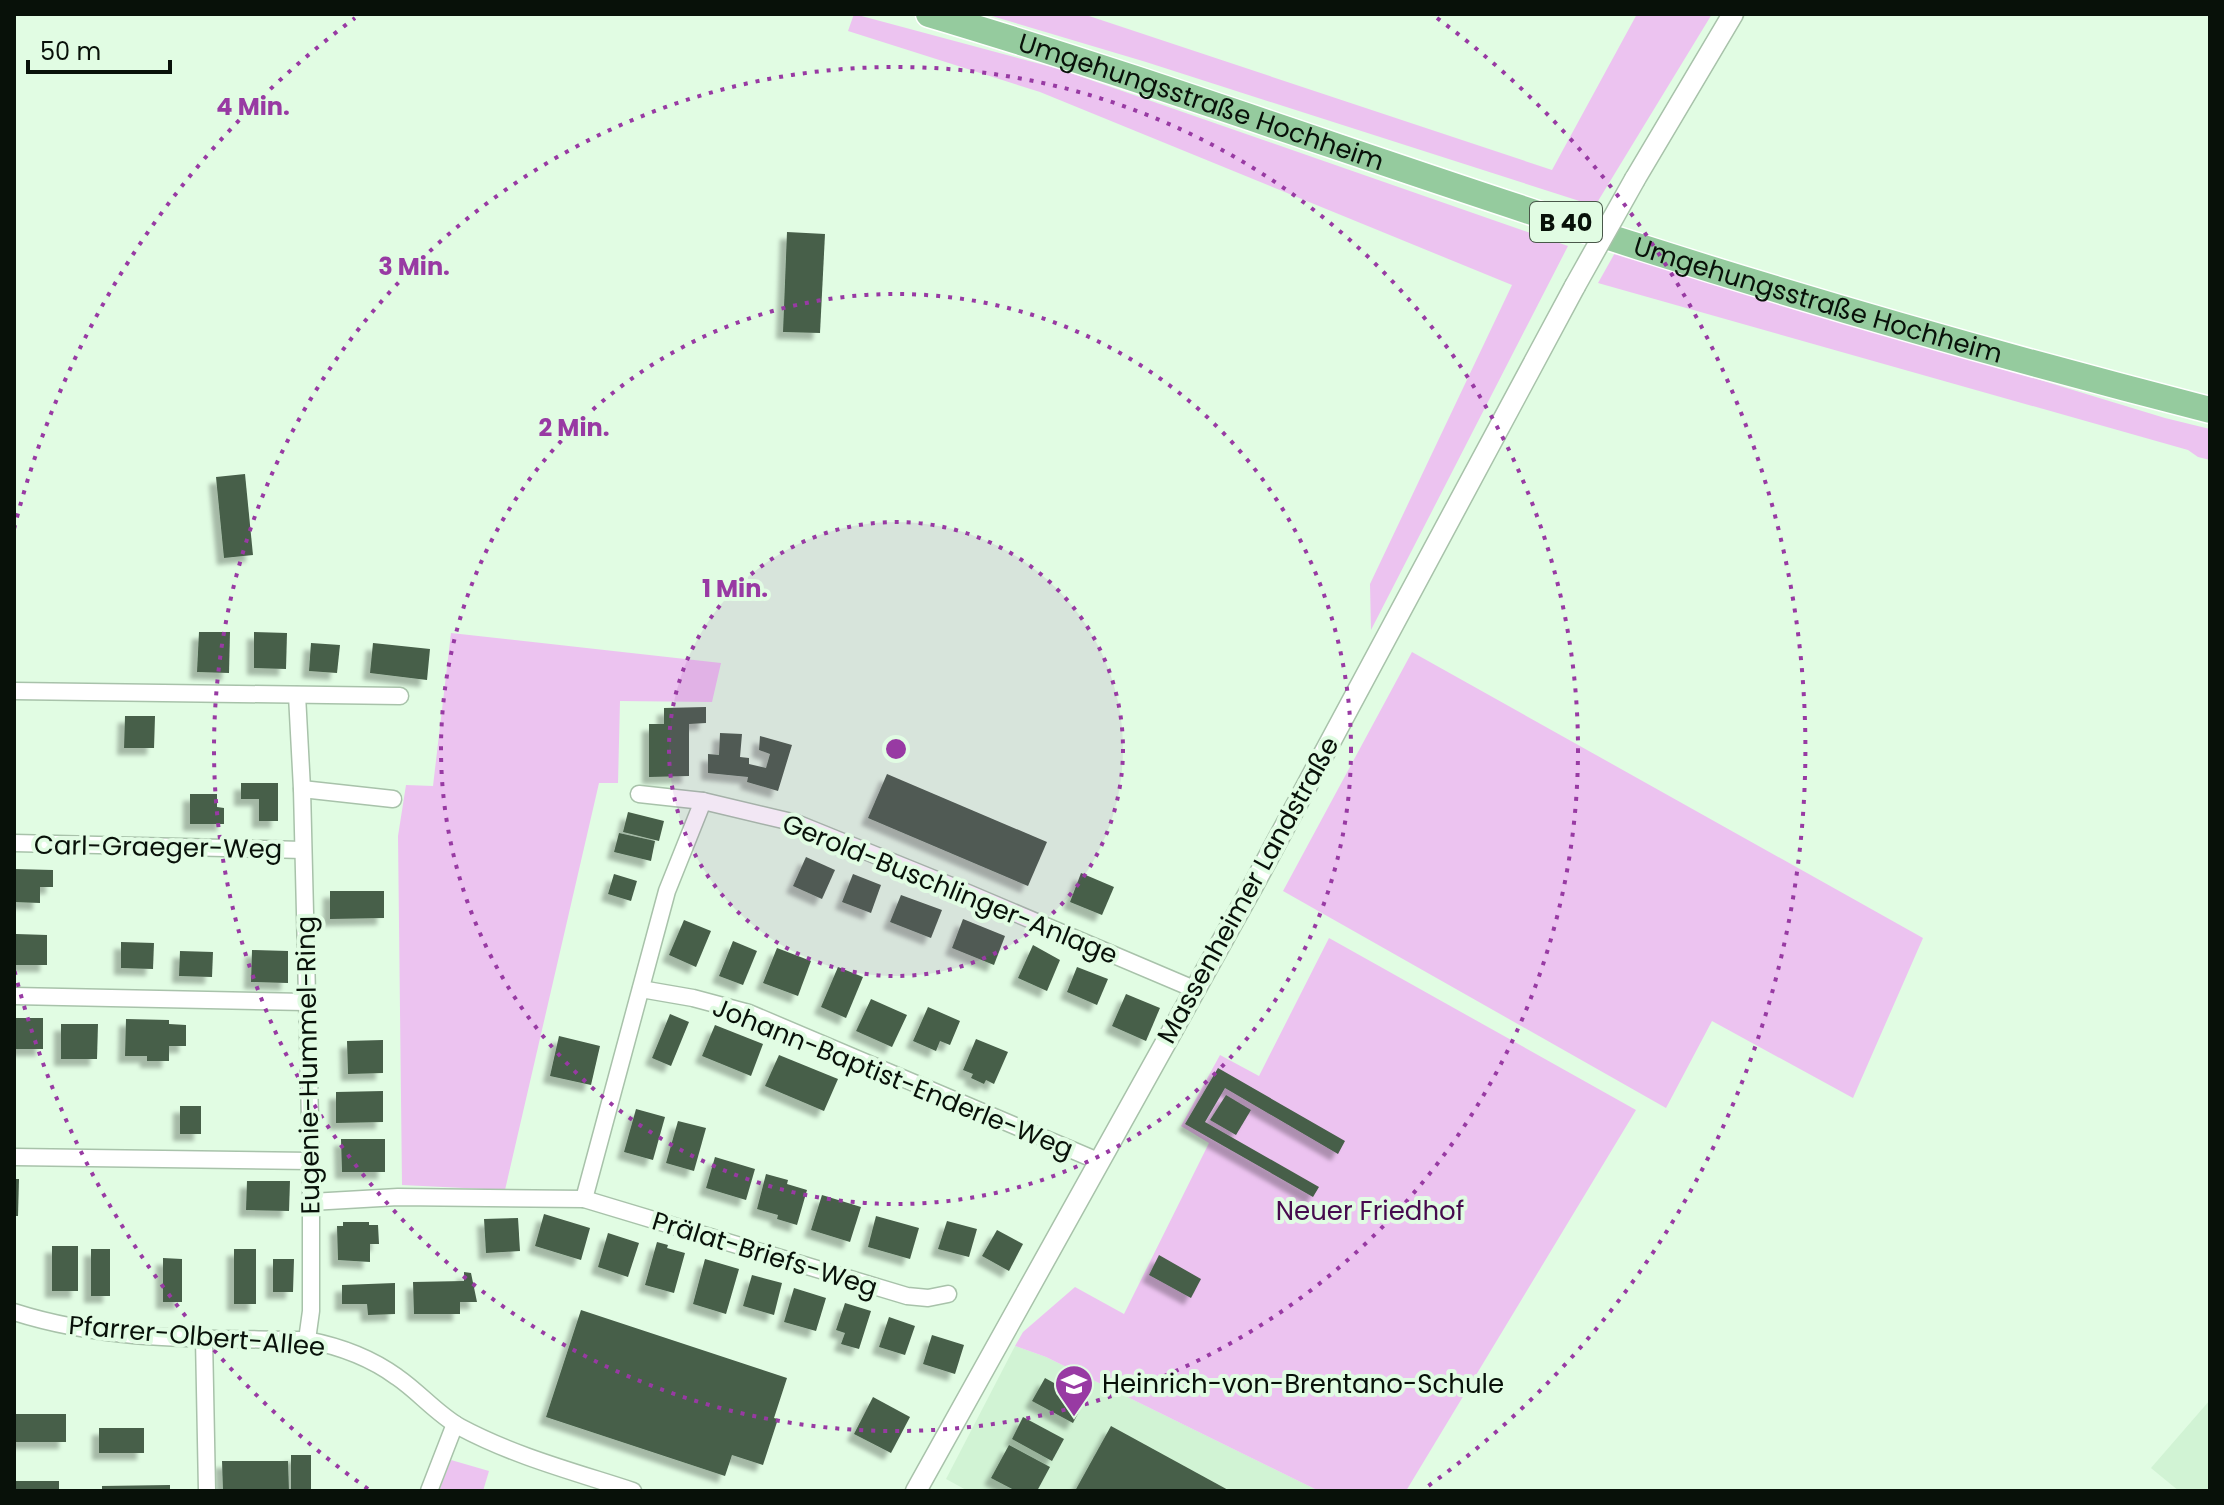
<svg xmlns="http://www.w3.org/2000/svg" width="2224" height="1505" viewBox="0 0 2224 1505" font-family="Poppins,sans-serif">
  <style>
    .built { fill: #d1f3d4 }
    .green { fill: #ecc3f0 }
    .building { fill: #475e49; filter: url(#shadow) }
    .lines { fill: none; stroke-linecap: round; stroke-linejoin: round }
    .minor-casing { stroke: #a8c2aa; stroke-width: 19 }
    .tertiary-casing { stroke: #a8c2aa; stroke-width: 23 }
    .primary-casing { stroke: #fff; stroke-width: 29 }
    .minor { stroke: #fff; stroke-width: 16 }
    .tertiary { stroke: #fff; stroke-width: 20 }
    .primary { stroke: #95cb9e; stroke-width: 26 }
    .tertiary-bridge-casing { stroke: #a8c2aa; stroke-width: 23; stroke-linecap: butt }
    .tertiary-bridge { stroke: #fff; stroke-width: 20 }
    .ring { fill: none; stroke: #983aa3; stroke-width: 4; stroke-dasharray: 4 8 }
    .labels { text-anchor: middle; dominant-baseline: central; stroke-width: 8; stroke-linejoin: round; paint-order: stroke }
    .shield { fill: #e1fce3; stroke: #49584a; stroke-width: 2 }
    .shield-label { font-size: 24px; font-weight: bold; fill: #081109 }
    .street-label { font-size: 26px; fill: #081109; stroke: #e1fce3 }
    .park-label { font-size: 26px; fill: #470b4e; stroke: #e1fce3 }
    .poi-label { font-size: 26px; fill: #081109; stroke: #e1fce3; text-anchor: start }
    .centre { fill: #983aa3; stroke: #e1fce3; stroke-width: 4 }
    .ring-label { font-size: 24px; text-anchor: middle; font-weight: bold; fill: #983aa3; stroke: #e1fce3; stroke-width: 8; stroke-linejoin: round; paint-order: stroke }
  </style>
  <defs>
    <filter id="shadow"><feDropShadow dx="-7" dy="7" stdDeviation="2" flood-color="#0004"/></filter>
  </defs>
  <rect width="100%" height="100%" fill="#e1fce3"/>
  <g class="built">
    <path d="M1015,1346L1046,1357L1319,1491H968L946,1479Z"/>
    <path d="M2210,1400V1491H2179L2151,1468Z"/>
  </g>
  <g class="green">
    <path d="M854,14L1059,69L1568,246L1371,630L1370,584L1512,285L1040,92L848,31Z"/>
    <path d="M985,14H1083L1552,170L1637,14H1712L1595,206L1146,62Z"/>
    <path d="M1616,251L2165,418L2210,429V460L2198,457L2188,450L1598,283Z"/>
    <path d="M451,633L721,663L712,702L620,701L618,783H599L505,1190L402,1185L398,836L406,785L433,786Z"/>
    <path d="M1412,652L1923,938L1853,1098L1712,1021L1666,1108L1283,891Z"/>
    <path d="M1329,938L1636,1110L1406,1491H1319L1046,1357L1015,1346L1023,1332L1075,1287L1124,1314L1209,1143L1181,1126L1220,1055L1259,1076Z"/>
    <path d="M451,1460L489,1471L483,1491H439Z"/>
  </g>
  <g class="building">
    <path d="M787,232L825,234L820,333L783,332Z"/>
    <path d="M245,474L253,555L224,558L216,477Z"/>
    <path d="M199,632H230L229,673L197,672Z"/>
    <path d="M254,632L287,633L286,669L254,668Z"/>
    <path d="M311,643L340,645L337,673L309,671Z"/>
    <path d="M373,643L430,649L427,680L370,673Z"/>
    <path d="M706,707V723L689,724V776L649,777V724H664V708Z"/>
    <path d="M125,716H155L154,748H124Z"/>
    <path d="M720,733L742,734L740,757L749,758V764L766,768L770,754L759,750L760,736L792,745L778,791L747,782L748,777L708,773V754L719,755Z"/>
    <path d="M887,774L1047,842L1028,886L868,818Z"/>
    <path d="M241,783H278V821H259V799H241Z"/>
    <path d="M190,794H217V807L224,808V824H190Z"/>
    <path d="M628,812L664,821L659,841L623,832Z"/>
    <path d="M619,833L655,841L651,861L614,852Z"/>
    <path d="M806,857L835,870L822,899L793,886Z"/>
    <path d="M14,869L53,870V887H40V903L14,902Z"/>
    <path d="M1081,873L1114,887L1102,915L1070,902Z"/>
    <path d="M614,874L637,881L631,901L608,894Z"/>
    <path d="M853,874L881,885L871,913L842,902Z"/>
    <path d="M330,891H384V918L330,919Z"/>
    <path d="M901,895L942,910L931,938L890,922Z"/>
    <path d="M963,919L1005,936L994,965L952,948Z"/>
    <path d="M684,920L711,931L696,967L669,955Z"/>
    <path d="M16,934L47,935V965H15Z"/>
    <path d="M733,941L757,951L743,985L719,976Z"/>
    <path d="M121,942L154,943L153,969L121,968Z"/>
    <path d="M1033,945L1060,960L1047,991L1018,978Z"/>
    <path d="M777,948L811,961L798,996L763,983Z"/>
    <path d="M252,950L288,951V983L251,982Z"/>
    <path d="M180,951L213,952L212,977L179,976Z"/>
    <path d="M838,967L863,977L846,1018L821,1007Z"/>
    <path d="M1077,967L1108,979L1097,1005L1067,992Z"/>
    <path d="M1126,994L1160,1008L1146,1041L1112,1026Z"/>
    <path d="M871,999L907,1015L892,1047L856,1031Z"/>
    <path d="M928,1007L960,1021L950,1045L940,1041L936,1051L913,1041Z"/>
    <path d="M670,1014L689,1022L671,1066L652,1058Z"/>
    <rect x="14" y="1018" width="29" height="31"/>
    <path d="M126,1019L169,1020V1024L186,1025V1046H169V1061H147V1056H125Z"/>
    <path d="M61,1024H98L97,1059H61Z"/>
    <path d="M715,1025L763,1044L751,1076L702,1056Z"/>
    <path d="M559,1036L600,1046L591,1085L550,1076Z"/>
    <path d="M976,1039L1008,1052L994,1084L986,1080L984,1084L971,1078L973,1074L963,1070Z"/>
    <path d="M383,1040V1073L348,1074L347,1041Z"/>
    <path d="M779,1055L838,1079L824,1111L765,1086Z"/>
    <path d="M1218,1068L1345,1141L1338,1154L1225,1088L1205,1122L1319,1187L1313,1197L1185,1124Z"/>
    <path d="M383,1091V1122L336,1123V1092Z"/>
    <path d="M1226,1095L1251,1110L1236,1135L1210,1120Z"/>
    <rect x="180" y="1106" width="21" height="28"/>
    <path d="M636,1109L665,1117L653,1160L624,1152Z"/>
    <path d="M678,1121L706,1128L694,1171L666,1163Z"/>
    <path d="M341,1139H385V1172H342Z"/>
    <path d="M715,1157L755,1169L746,1200L706,1188Z"/>
    <path d="M766,1174L788,1180L787,1184L807,1190L797,1225L777,1219L778,1215L757,1209Z"/>
    <path d="M14,1179H19L18,1216H14Z"/>
    <path d="M247,1181H290L289,1211L246,1210Z"/>
    <path d="M822,1195L861,1207L850,1242L811,1230Z"/>
    <path d="M544,1214L590,1228L581,1260L535,1246Z"/>
    <path d="M876,1216L919,1228L910,1259L868,1247Z"/>
    <path d="M518,1218L520,1251L486,1253L484,1219Z"/>
    <path d="M947,1221L977,1229L969,1257L938,1249Z"/>
    <path d="M343,1222H369V1225H378L379,1244H370V1262L338,1260L337,1226H343Z"/>
    <path d="M997,1230L1023,1244L1009,1271L982,1256Z"/>
    <path d="M608,1233L639,1243L628,1277L598,1267Z"/>
    <path d="M657,1242L668,1245L667,1248L685,1253L674,1293L645,1285Z"/>
    <rect x="52" y="1246" width="26" height="45"/>
    <rect x="91" y="1249" width="19" height="47"/>
    <rect x="234" y="1249" width="22" height="55"/>
    <path d="M1159,1255L1201,1279L1191,1298L1149,1275Z"/>
    <path d="M163,1258L182,1259V1302H163Z"/>
    <path d="M273,1259H294L293,1292H273Z"/>
    <path d="M705,1259L739,1269L726,1314L693,1304Z"/>
    <path d="M464,1272L471,1273L477,1302H460V1314H414L413,1282L464,1281Z"/>
    <path d="M752,1275L782,1283L774,1315L743,1306Z"/>
    <path d="M395,1283V1314L368,1315L367,1304H342V1285Z"/>
    <path d="M794,1288L826,1298L816,1331L784,1322Z"/>
    <path d="M845,1303L871,1311L859,1349L841,1344L845,1333L836,1330Z"/>
    <path d="M581,1310L787,1378L774,1418L778,1419L763,1465L732,1455L725,1476L546,1417Z"/>
    <path d="M889,1317L915,1326L905,1355L879,1347Z"/>
    <path d="M932,1335L964,1345L955,1374L923,1364Z"/>
    <path d="M1045,1378L1085,1400L1073,1423L1032,1401Z"/>
    <path d="M873,1397L910,1417L891,1453L854,1434Z"/>
    <rect x="14" y="1414" width="52" height="28"/>
    <path d="M1023,1417L1064,1439L1052,1461L1012,1439Z"/>
    <path d="M1111,1426L1230,1491H1075Z"/>
    <rect x="99" y="1428" width="45" height="25"/>
    <path d="M1009,1445L1050,1467L1037,1491H1016L991,1478Z"/>
    <rect x="291" y="1455" width="20" height="36"/>
    <path d="M222,1461H288L289,1491H223Z"/>
    <rect x="14" y="1481" width="45" height="10"/>
    <path d="M170,1485V1491H102V1486Z"/>
  </g>
  <g class="lines">
    <defs>
      <g id="minor">
        <path d="M14,691L400,696"/>
        <path d="M297,695L302,789L311,1161V1311L307,1340"/>
        <path d="M302,789L393,799"/>
        <path d="M639,794L703,801L796,823L949,885L1194,989"/>
        <path d="M14,843L303,850"/>
        <path d="M641,989L693,998L749,1013L1098,1161"/>
        <path d="M14,996L306,1002"/>
        <path d="M14,1157L311,1161"/>
        <path d="M584,1199L667,891L703,801"/>
        <path d="M311,1202L398,1197L584,1199L907,1296L928,1298L948,1294"/>
        <path d="M14,1312C111,1343 206,1338 307,1340C338,1346 371,1358 397,1377C419,1392 437,1414 460,1427C514,1456 575,1472 633,1491"/>
        <path d="M204,1338L207,1491"/>
        <path d="M429,1491L455,1424"/>
      </g>
      <g id="tertiary">
        <path d="M1635,179L1733,14"/>
        <path d="M916,1491L1254,884L1575,286"/>
      </g>
      <g id="primary">
        <path id="s1" d="M929,14C1168,85 1402,172 1640,247C1828,307 2019,361 2210,410"/>
      </g>
    </defs>
    <use href="#minor" class="minor-casing"/>
    <use href="#tertiary" class="tertiary-casing"/>
    <use href="#primary" class="primary-casing"/>
    <use href="#minor" class="minor"/>
    <use href="#tertiary" class="tertiary"/>
    <use href="#primary" class="primary"/>
    <defs>
      <path id="tertiary-bridge" d="M1575,286L1635,179"/>
    </defs>
    <use href="#tertiary-bridge" class="tertiary-bridge-casing"/>
    <use href="#tertiary-bridge" class="tertiary-bridge"/>
  </g>
  <circle cx="896" cy="749" r="227" fill="#983aa3" fill-opacity=".12"/>
  <g class="ring">
    <circle cx="896" cy="749" r="227"/>
    <circle cx="896" cy="749" r="455"/>
    <circle cx="896" cy="749" r="682"/>
    <path d="M368 1489A909 909 0 0 1 14 969M14 529A909 909 0 0 1 355 18M1437 18A909 909 0 0 1 1424 1489"/>
  </g>
  <defs>
    <symbol id="school-pin" viewBox="-11 -11 22 30"><path d="M0 17L-7.5 6A9.5 9.5 0 1 1 7.5 6Z" fill="#983aa3" stroke="#e1fce3"/><path d="M0-5L7-2L0 1L-7-2ZM-4 1L0 2.5L4 1V4Q0 6-4 4Z" fill="#fff"/></symbol>
  </defs>
  <g fill-rule="evenodd">
    <use href="#school-pin" x="1052" y="1362" width="44" height="60"/>
  </g>
  <g class="labels">
    <rect class="shield" x="1530" y="202" width="72" height="40" rx="6"/>
    <g class="shield-label">
      <text x="1566" y="222">B 40</text>
    </g>
    <g class="street-label">
      <text stroke="none"><textPath href="#s1" startOffset="286">Umgehungsstraße Hochheim</textPath></text>
      <text stroke="none"><textPath href="#s1" startOffset="934">Umgehungsstraße Hochheim</textPath></text>
      <text transform="translate(158 847) rotate(1)">Carl-Graeger-Weg</text>
      <text transform="translate(950 889) rotate(22)">Gerold-Buschlinger-Anlage</text>
      <text transform="translate(1248 890) rotate(-61)">Massenheimer Landstraße</text>
      <text transform="translate(308 1065) rotate(-91)">Eugenie-Hummel-Ring</text>
      <text transform="translate(893 1078) rotate(22)">Johann-Baptist-Enderle-Weg</text>
      <text transform="translate(765 1254) rotate(17)">Prälat-Briefs-Weg</text>
      <text transform="translate(197 1336) rotate(5)">Pfarrer-Olbert-Allee</text>
    </g>
    <g class="park-label">
      <text x="1370" y="1211">Neuer Friedhof</text>
    </g>
    <g class="poi-label">
      <text x="1102" y="1384">Heinrich-von-Brentano-Schule</text>
    </g>
  </g>
  <circle cx="896" cy="749" r="12" class="centre"/>
  <g class="ring-label">
    <text x="253" y="115">4 Min.</text>
    <text x="414" y="275">3 Min.</text>
    <text x="574" y="436">2 Min.</text>
    <text x="735" y="597">1 Min.</text>
  </g>
  <rect width="2224" height="1505" fill="none" stroke="#081109" stroke-width="32"/>
  <path d="M28 60v12h142v-12" fill="none" stroke="#081109" stroke-width="4"/>
  <text x="40" y="60" font-size="24" fill="#081109" stroke="#e1fce3" stroke-width="6" paint-order="stroke">50 m</text>
</svg>
